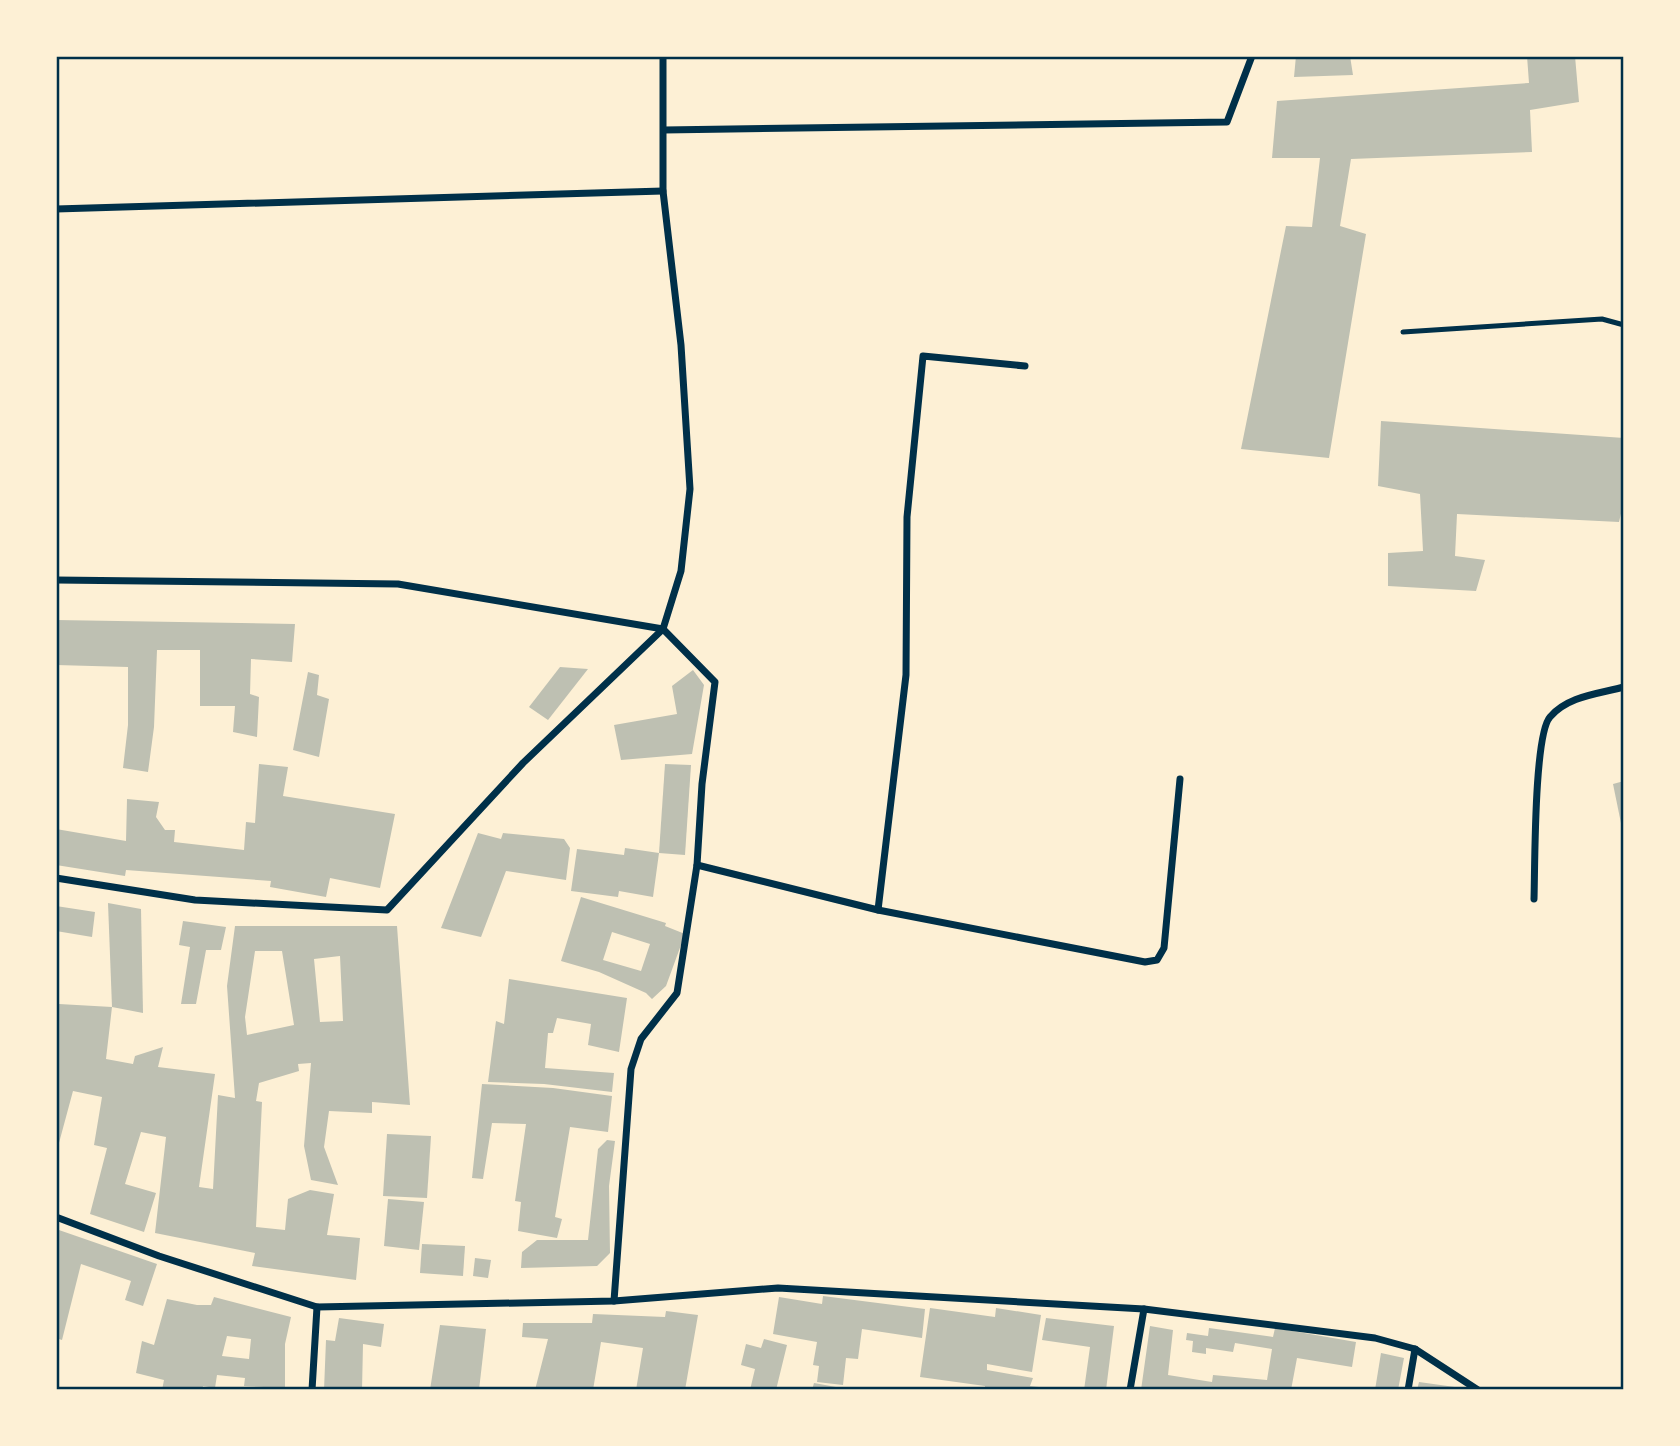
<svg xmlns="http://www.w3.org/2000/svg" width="1680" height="1446" viewBox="0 0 1680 1446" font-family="'Source Sans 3',sans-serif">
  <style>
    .building { fill: #bec0b2; fill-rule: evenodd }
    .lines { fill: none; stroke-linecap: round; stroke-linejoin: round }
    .service { stroke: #003049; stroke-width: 5 }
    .minor { stroke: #003049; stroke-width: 7 }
    .neatline { fill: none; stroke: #003049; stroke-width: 2.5 }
  </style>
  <rect width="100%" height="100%" fill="#fdf0d5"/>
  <g class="building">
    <path d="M1296,56H1350L1353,75L1294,77Z"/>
    <path d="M1527,56H1575L1579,102L1530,110L1532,152L1351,159L1340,226L1366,234L1329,458L1241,449L1286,226L1312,227L1320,158H1272L1277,101L1529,83Z"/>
    <path d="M1381,421L1624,438V501L1619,522L1457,514L1455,556L1485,560L1476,591L1388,586V553L1423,551L1420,494L1378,486Z"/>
    <path d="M56,620L295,624L292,662L251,659L250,694L259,697L257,737L233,732L235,706H200V650H157L154,727L148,772L123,768L128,725V667L56,665Z"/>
    <path d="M560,667L588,669L548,720L529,707Z"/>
    <path d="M693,670L704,685L692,754L621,760L614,725L677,714L672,686Z"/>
    <path d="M308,672L319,675L317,695L329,699L319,757L293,750Z"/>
    <path d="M259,764L288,767L283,796L395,814L380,888L330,878L326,897L270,887L271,881L126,870L125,876L56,865V829L126,841L127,799L159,802L156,817L165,830H175L174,842L244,850L246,822L255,823Z"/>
    <path d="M665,764L691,765L685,855L659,853Z"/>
    <path d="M1624,781V833H1623L1613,784Z"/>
    <path d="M478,833L501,839L503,833L564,839L570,848L566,880L506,871L481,937L441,928Z"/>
    <path d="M625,848L659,853L653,897L619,891L618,897L571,891L577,849L624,855Z"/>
    <path d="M581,897L666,923L665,926L685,934L666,986L652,999L646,993L599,972L561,961ZM612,932L650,944L641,971L603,960Z"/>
    <path d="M108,903L141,909L143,1013L112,1007Z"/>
    <path d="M56,906L95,912L92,937L56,931Z"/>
    <path d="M183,921L226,927L221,950H206L196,1004H181L190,947L179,945Z"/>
    <path d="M235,926H397L410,1105L372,1102V1113L329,1111L324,1147L338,1185L311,1180L304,1146L311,1063L298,1064L299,1071L259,1083L256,1101L262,1102L256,1227L285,1230L288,1199L310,1190L334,1194L327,1235L360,1238L356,1280L252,1266L255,1253L155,1233L166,1137L141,1132L125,1184L156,1193L144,1232L90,1214L107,1148L94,1145L102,1097L73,1091L56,1154V1006L59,1004L112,1007L106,1059L133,1064L135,1056L163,1047L158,1067L215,1074L199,1187L213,1189L218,1095L235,1098L227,986ZM255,951H282L294,1025L247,1035L245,1017ZM340,956L343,1021L320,1022L314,959Z"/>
    <path d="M509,979L627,998L619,1052L588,1045L591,1024L557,1018L553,1033H548L545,1068L614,1073L612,1092L544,1084L488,1082L496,1021L504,1024Z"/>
    <path d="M482,1084L553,1088L612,1096L608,1132L570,1127L555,1217L562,1219L557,1238L518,1231L521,1202L515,1201L526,1124L492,1123L483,1179L472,1178Z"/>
    <path d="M387,1134L431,1136L427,1198L383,1196Z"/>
    <path d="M607,1140L615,1141L609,1186L610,1253L597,1266L521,1268L522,1252L537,1240H588L598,1149Z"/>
    <path d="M388,1199L424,1202L419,1250L384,1246Z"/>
    <path d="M56,1229L157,1264L143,1306L125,1300L131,1281L81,1264L62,1340L56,1338Z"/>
    <path d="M422,1244L465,1246L463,1276L420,1273Z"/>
    <path d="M475,1258L491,1260L488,1278L473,1276Z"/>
    <path d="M823,1296L925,1309L922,1338L862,1329L858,1359L846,1358L843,1385L817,1382L819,1366L813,1365L817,1342L773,1334L779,1297L822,1304Z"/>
    <path d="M214,1297L291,1317L285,1344V1390H264V1387L244,1386L245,1378L217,1375L215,1388L203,1386L202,1390H162L164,1380L136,1373L142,1341L154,1345L167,1299L197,1305H211ZM227,1336L251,1339L249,1359L222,1356Z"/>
    <path d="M930,1308L995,1317L996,1308L1041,1315L1032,1372L987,1364V1370L1033,1378L1030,1386L1048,1388V1390H985V1386L920,1377Z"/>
    <path d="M666,1311L698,1315L685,1390H636L643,1348L601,1342L593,1390H535L548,1339L522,1337L523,1323H592L593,1314L665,1317Z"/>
    <path d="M339,1318L384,1324L381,1347L363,1344L362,1390H324L326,1340L335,1341Z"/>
    <path d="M1046,1318L1114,1326L1106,1390H1084L1090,1347L1042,1340Z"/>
    <path d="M440,1325L486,1329L479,1390H430Z"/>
    <path d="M1150,1326L1173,1330L1168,1375L1212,1382L1213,1375L1267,1380L1272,1349L1235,1343L1233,1352L1206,1348V1354L1192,1352L1193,1341L1186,1340L1187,1333L1208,1336L1209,1328L1273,1337L1275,1328L1356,1342L1352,1367L1297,1358L1291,1390H1141Z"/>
    <path d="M764,1339L787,1345L776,1390H750L755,1369L741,1365L746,1344L761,1348Z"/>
    <path d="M1381,1353L1404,1358L1398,1390H1375Z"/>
    <path d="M1419,1382L1462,1388V1390H1417Z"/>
    <path d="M814,1383L847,1389V1390H812Z"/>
  </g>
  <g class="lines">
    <path class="service" d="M1403,332L1602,319L1624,325"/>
    <g class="minor">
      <path d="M664,130L1227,122L1252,56"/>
      <path d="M56,209L663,191"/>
      <path d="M56,580L398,584L663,629L715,682L702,784L697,865L677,993L641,1039L631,1069L614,1301"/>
      <path d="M697,865L878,910L1145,962L1157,960L1164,948L1180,779"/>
      <path d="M56,878L195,900L387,910L523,763L663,629L681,571L690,489L681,345L663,191V56"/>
      <path d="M1534,899C1535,868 1534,735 1550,717C1568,696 1598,694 1624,687"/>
      <path d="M878,910L906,675L907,517L923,356L1025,366"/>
      <path d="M56,1217L159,1256L317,1307L614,1301L778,1288L1144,1309L1375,1338L1415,1349L1478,1390"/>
      <path d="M312,1390L317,1307"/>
      <path d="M1130,1390L1144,1309"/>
      <path d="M1408,1390L1415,1349"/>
    </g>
  </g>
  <rect width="1680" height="1446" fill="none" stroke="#fdf0d5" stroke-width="116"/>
  <rect x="58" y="58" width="1564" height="1330" class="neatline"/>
</svg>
